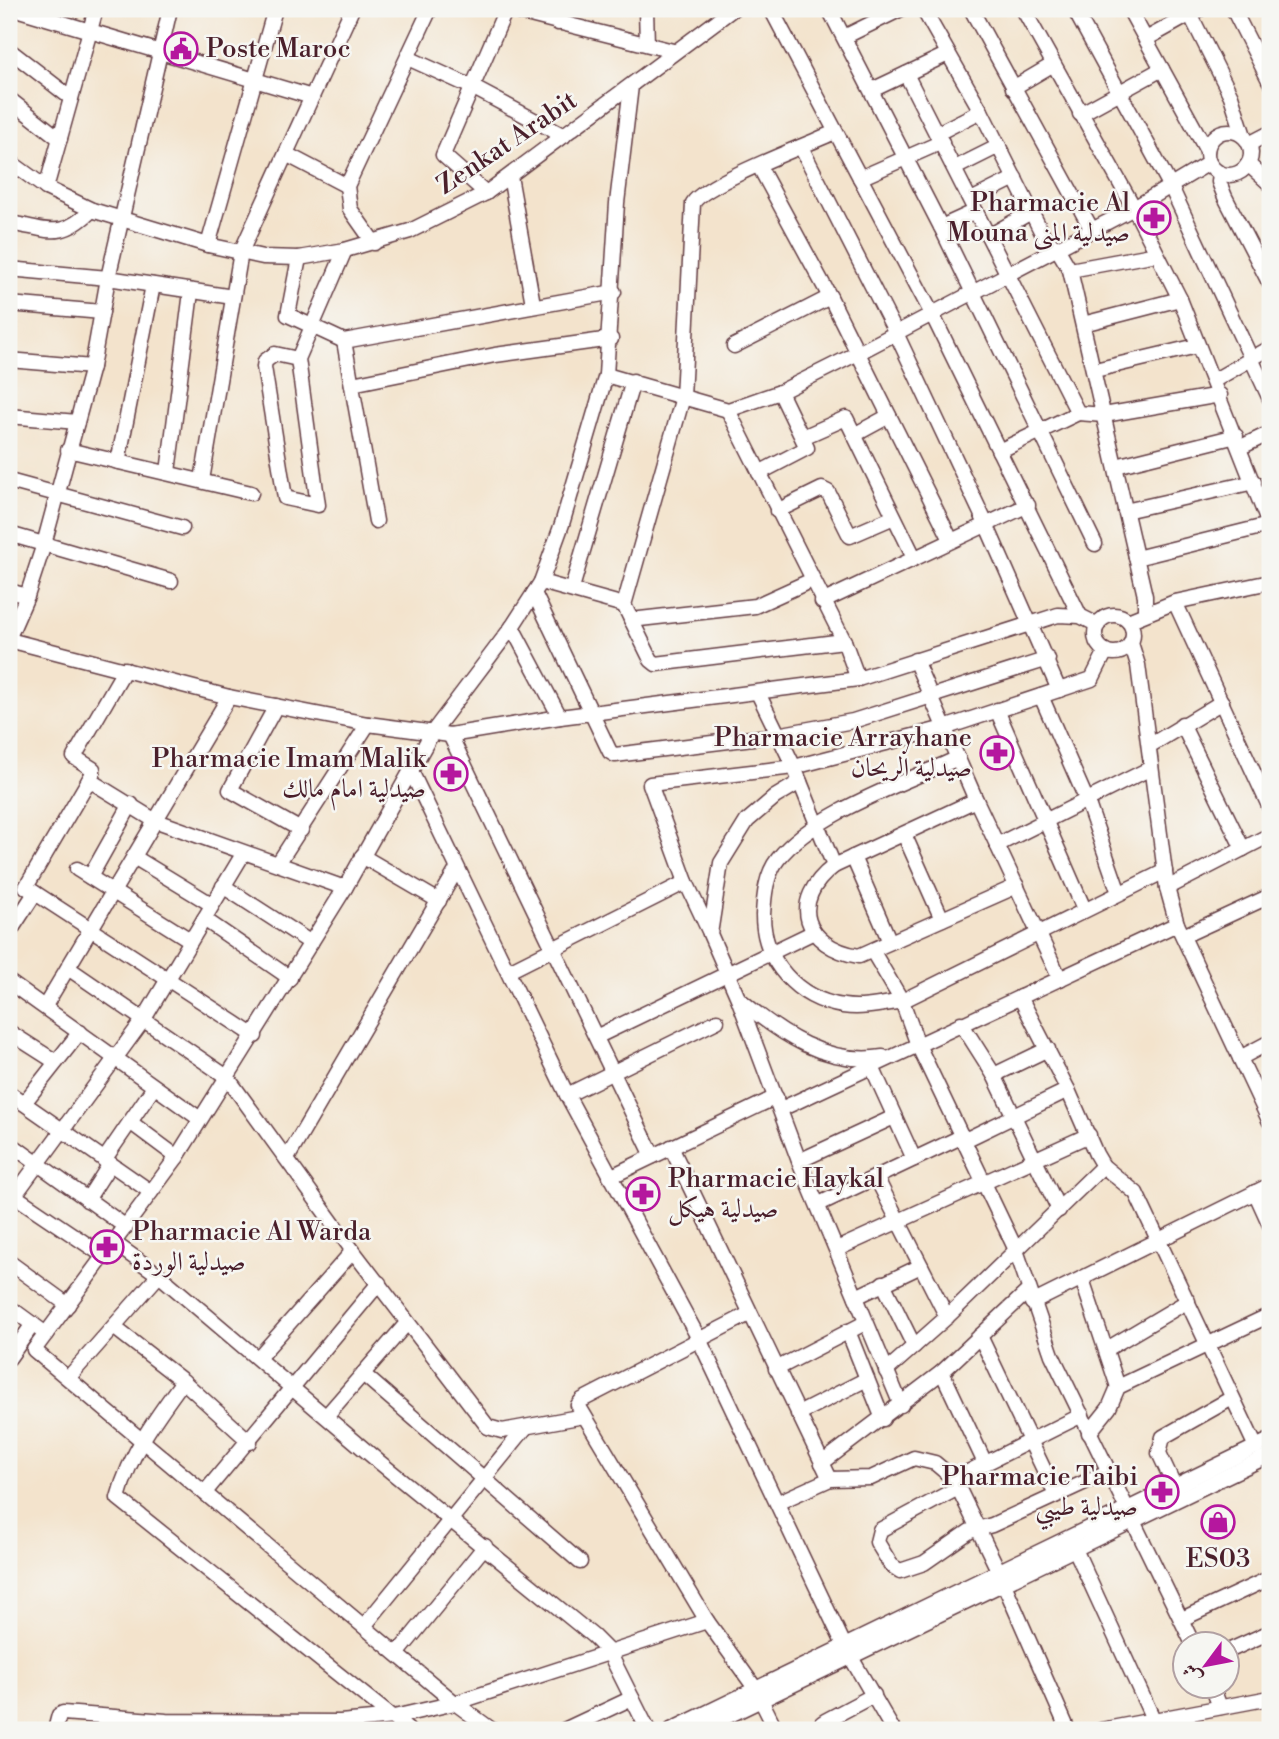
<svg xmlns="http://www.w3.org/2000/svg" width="1279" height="1739" viewBox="0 0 1279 1739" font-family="'Libre Bodoni',Amiri,serif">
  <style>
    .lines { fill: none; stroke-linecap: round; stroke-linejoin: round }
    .minor-casing { stroke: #633c43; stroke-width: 17 }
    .minor { stroke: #fff; stroke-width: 14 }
    .labels { text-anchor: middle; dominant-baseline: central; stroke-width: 5; stroke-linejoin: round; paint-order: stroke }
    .poi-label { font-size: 26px; fill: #4a1f2b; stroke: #f6f6f2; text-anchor: end }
    .street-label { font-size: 26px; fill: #4a1f2b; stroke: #f6f6f2 }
  </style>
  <rect width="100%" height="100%" fill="#f6f6f2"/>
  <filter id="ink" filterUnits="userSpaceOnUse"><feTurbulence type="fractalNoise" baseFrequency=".0143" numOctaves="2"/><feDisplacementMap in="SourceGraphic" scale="14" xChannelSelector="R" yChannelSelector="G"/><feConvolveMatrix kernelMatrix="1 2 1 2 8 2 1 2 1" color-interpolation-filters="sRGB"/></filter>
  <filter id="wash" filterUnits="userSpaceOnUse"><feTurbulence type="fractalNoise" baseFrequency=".00686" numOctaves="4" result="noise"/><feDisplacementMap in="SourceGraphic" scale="28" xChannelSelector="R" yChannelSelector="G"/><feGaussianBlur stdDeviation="1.57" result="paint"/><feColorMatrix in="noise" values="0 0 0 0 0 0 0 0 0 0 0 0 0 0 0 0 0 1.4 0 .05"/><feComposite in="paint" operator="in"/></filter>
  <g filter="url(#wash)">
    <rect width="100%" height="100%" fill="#f3e3cc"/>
  </g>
  <g filter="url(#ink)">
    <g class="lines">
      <defs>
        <g id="minor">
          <path d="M16,9L312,97"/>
          <path d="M646,9L647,44"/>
          <path d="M771,9L932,314L1080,616"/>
          <path d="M829,9L941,227L1095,544"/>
          <path d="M923,9L981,111L1044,237L1060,253L1070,270L1145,596V613"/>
          <path d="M971,9L1092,230"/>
          <path d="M1023,9L1134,208L1180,299L1270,527"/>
          <path d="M1074,9L1171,187L1270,399"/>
          <path d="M1129,9L1207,151"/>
          <path d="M1233,9L1270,82"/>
          <path d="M1190,14L1231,96L1244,136"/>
          <path d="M558,23L563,9"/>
          <path d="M844,37L901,9"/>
          <path d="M1146,39L1200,9"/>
          <path d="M9,50L71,98"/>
          <path d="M408,58L472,87L564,136"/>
          <path d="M906,74L1078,413L1104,415L1220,395"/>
          <path d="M1013,88L1052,65"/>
          <path d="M872,90L948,54"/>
          <path d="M9,99L60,139"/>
          <path d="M1080,114L1162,69"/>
          <circle cx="1229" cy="153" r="22"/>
          <path d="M835,132C809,144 705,183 693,203L683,397L624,605L651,660L656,664L844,641"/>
          <path d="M938,133L981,111"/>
          <path d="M1249,144L1270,133"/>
          <path d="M801,147L896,333L986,524L1059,690"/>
          <path d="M286,154L347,186"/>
          <path d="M9,161L46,188L92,210L208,245L263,257L299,258L345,250L410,231L486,193L733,9"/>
          <path d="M1248,164L1270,184"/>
          <path d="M759,166L830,297L951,540"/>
          <path d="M955,168L999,146"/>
          <path d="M1220,173L1219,182L1225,197L1270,284"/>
          <path d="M510,176L533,304"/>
          <path d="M860,178L942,142"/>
          <path d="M46,188L96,9"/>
          <path d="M486,193L443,155L506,9L673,51"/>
          <path d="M971,200L1015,178"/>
          <path d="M9,223C49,229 60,241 92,210"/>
          <path d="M941,227L976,211"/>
          <path d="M989,236L1031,212"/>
          <path d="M374,243L350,209L347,186L430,9"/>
          <path d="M208,245L275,9"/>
          <path d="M299,258L288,315L344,341L614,292"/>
          <path d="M9,269L108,278L233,297"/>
          <path d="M1070,270L1157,254"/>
          <path d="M9,304L102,312"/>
          <path d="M1083,324L1180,299"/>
          <path d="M344,341L376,521"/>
          <path d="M734,346L830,297"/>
          <path d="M298,359L275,354L265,361L264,367L285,498L318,505L298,359L345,250"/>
          <path d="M9,360L92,367"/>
          <path d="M1095,370L1197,346"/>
          <path d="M606,375L728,410L780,392L858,353L1134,208L1209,163"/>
          <path d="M1213,381L1270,348"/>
          <path d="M352,384L495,355L611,339"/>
          <path d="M728,410L844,641L858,679"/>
          <path d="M9,416L77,422"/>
          <path d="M854,435L889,416"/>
          <path d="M803,437L846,418L914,557"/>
          <path d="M1241,447L1270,433"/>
          <path d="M68,450L251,493"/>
          <path d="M999,451L1078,413"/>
          <path d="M118,462L153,285"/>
          <path d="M1116,466L1236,436"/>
          <path d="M168,472L191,292"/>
          <path d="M759,473L807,448L780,392"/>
          <path d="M202,480L241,252L352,9"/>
          <path d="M9,481L182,528"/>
          <path d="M777,511L822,489L828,492L850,536L894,517"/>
          <path d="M1125,511L1254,482"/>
          <path d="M9,534L171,581"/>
          <path d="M1136,558L1269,525"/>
          <path d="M541,582L624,605"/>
          <path d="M572,588L633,381"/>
          <path d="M9,591L27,596"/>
          <path d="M534,593L610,752L615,755L777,735L853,721L1048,659"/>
          <path d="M822,602L1028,505"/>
          <path d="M1175,602L1270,808"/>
          <circle cx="1114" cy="634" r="19"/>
          <path d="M631,620L755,606L812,580"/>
          <path d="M1128,621L1175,602L1270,582"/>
          <path d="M512,627L560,717"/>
          <path d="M9,637L27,596L44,544L92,367L108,278L170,9"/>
          <path d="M9,640L229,697L368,724L450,735L560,717L858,679L1058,615L1080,616L1098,625"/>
          <path d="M1131,643L1138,665L1167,888L1177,924L1270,1122"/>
          <path d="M915,660L976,800L1060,979"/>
          <path d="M125,669L74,757L93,769V773L26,887L255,1036"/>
          <path d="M758,693L794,767L834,866"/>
          <path d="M1041,696L1087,801L1119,893"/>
          <path d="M276,706L230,790L301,830"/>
          <path d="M997,710L1084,909"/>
          <path d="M1182,724L1243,849"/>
          <path d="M450,735L653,1156"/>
          <path d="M1149,746L1222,702"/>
          <path d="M958,758C904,783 814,813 778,859C766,874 764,896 763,915C763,961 797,999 843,1006C863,1009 883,1004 902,1001L1165,871"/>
          <path d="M410,769L567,1095L699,1339L845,1647L893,1730"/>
          <path d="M89,780L154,820L345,888"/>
          <path d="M800,782L775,797L747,821L721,863L710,934L738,998L799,1161L901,1405"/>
          <path d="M976,800L834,866C788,901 804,947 859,956L1017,886"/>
          <path d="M904,834L942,919"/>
          <path d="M997,845L1151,768"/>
          <path d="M362,856L439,901"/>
          <path d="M134,857L211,904"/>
          <path d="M853,857L890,942"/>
          <path d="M279,862L368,724"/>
          <path d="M77,869L190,940"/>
          <path d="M90,877L131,804"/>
          <path d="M223,886L311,943"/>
          <path d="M1167,888L1270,835"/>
          <path d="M204,919L290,978"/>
          <path d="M709,931L686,882L650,784L794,767L944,728L1092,679L1106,651"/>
          <path d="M9,933L35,893"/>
          <path d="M1183,936L1270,896"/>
          <path d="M873,952L902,1001L918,1045L1016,1250L1052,1355L1193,1644"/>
          <path d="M68,968L227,1077L353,1251L488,1427L502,1431L584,1416"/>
          <path d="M509,971L686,882"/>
          <path d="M9,982L200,1119"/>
          <path d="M1020,997L1068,1090L1096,1154L1103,1166L1136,1193L1256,1447"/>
          <path d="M739,999C780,1034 827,1066 883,1057"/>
          <path d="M45,1006L229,697"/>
          <path d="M961,1023L994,1075L1059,1210"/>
          <path d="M9,1032L56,1062"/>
          <path d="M598,1036L814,932"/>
          <path d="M1240,1058L1270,1042"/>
          <path d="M872,1067L914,1159"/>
          <path d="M994,1075L1048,1049"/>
          <path d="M9,1093L151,1192"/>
          <path d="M567,1095L717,1021"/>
          <path d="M24,1103L80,1032"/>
          <path d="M781,1109L1177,924"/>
          <path d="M130,1122L177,1157"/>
          <path d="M965,1140L1068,1090"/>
          <path d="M9,1143L126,1227"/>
          <path d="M671,1147L830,1479L779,1502"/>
          <path d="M288,1157L457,869"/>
          <path d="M104,1160L154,1087"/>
          <path d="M799,1161L894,1117"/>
          <path d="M610,1177L776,1097"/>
          <path d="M876,1177L947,1317"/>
          <path d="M9,1192L104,1256"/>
          <path d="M1255,1192L1270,1225"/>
          <path d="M87,1200L110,1164"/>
          <path d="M9,1203L144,1019L243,854"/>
          <path d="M819,1204L963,1136"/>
          <path d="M114,1243L159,1275L378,1461L593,1636L609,1652L648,1730"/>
          <path d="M837,1249L1089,1135"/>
          <path d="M9,1262L68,1305"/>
          <path d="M1082,1279L1118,1387"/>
          <path d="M883,1283L914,1346"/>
          <path d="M856,1297L921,1266"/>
          <path d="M1032,1303L1270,1185"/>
          <path d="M9,1307L46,1334"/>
          <path d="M749,1314L582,1400L578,1405L707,1621L755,1688L776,1730"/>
          <path d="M115,1328L183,1381L250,1442"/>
          <path d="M848,1331L883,1419"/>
          <path d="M980,1336L1056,1495"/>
          <path d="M1107,1349L1188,1301"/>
          <path d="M9,1358L33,1324"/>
          <path d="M258,1358L353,1251"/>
          <path d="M776,1369L865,1323"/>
          <path d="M886,1371L947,1317L1103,1166"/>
          <path d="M942,1372L985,1463"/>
          <path d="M363,1374L580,1562"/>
          <path d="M69,1377L159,1275"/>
          <path d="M183,1381C155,1419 130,1453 118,1498L408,1730"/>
          <path d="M798,1414L867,1379"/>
          <path d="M327,1415L407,1323"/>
          <path d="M1089,1433L1109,1408L1118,1387L1270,1315"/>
          <path d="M822,1463L942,1372L1028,1291"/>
          <path d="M830,1479L871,1478L914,1458L935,1463L954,1479L999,1572"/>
          <path d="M954,1479L1082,1415"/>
          <path d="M1174,1485L1159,1453L1163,1437L1232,1398"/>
          <path d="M958,1488L880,1530L877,1542L891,1565L900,1571L924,1563L970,1531L992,1525L1107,1472"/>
          <path d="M206,1491L379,1283"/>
          <path d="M1075,1549L1154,1721"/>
          <path d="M1004,1584L1068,1730"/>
          <path d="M1182,1619L1270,1578"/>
          <path d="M365,1625L526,1427"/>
          <path d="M1226,1652L1270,1632"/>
          <path d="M398,1653L485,1546"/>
          <path d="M1212,1686L1220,1707"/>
          <path d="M55,1730L59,1715L63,1713L166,1721L340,1722L394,1717L455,1703L707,1621"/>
          <path d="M492,1730L455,1703L34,1350L177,1157L345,888L432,733L512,627L541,582L562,524L606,375L617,203L631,86"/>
          <path d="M564,1730L632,1698"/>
          <path d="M671,1730L1270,1440"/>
          <path d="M699,1730L1270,1455"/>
          <path d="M824,1730L822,1723L825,1721L874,1695"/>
          <path d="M1101,1730L1270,1698"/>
        </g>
      </defs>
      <use href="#minor" class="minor-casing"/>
      <use href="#minor" class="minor"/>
    </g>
  </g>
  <defs>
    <symbol id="civic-ring" viewBox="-11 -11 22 22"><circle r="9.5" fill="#f6f6f2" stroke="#b5179e" stroke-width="1.5"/><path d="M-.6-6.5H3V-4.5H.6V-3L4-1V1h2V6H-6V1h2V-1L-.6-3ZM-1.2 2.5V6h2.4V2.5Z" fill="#b5179e"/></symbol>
    <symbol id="pharmacy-ring" viewBox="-11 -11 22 22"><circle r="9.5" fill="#f6f6f2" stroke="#b5179e" stroke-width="1.5"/><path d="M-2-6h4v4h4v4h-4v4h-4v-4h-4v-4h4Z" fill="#b5179e"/></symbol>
    <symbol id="shop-ring" viewBox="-11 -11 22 22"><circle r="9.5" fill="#f6f6f2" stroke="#b5179e" stroke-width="1.5"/><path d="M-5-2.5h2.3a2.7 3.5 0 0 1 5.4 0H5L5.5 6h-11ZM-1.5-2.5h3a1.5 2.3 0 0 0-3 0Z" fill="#b5179e"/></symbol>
  </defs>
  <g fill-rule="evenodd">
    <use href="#civic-ring" x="162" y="30" width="38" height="38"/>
    <use href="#pharmacy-ring" x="1135" y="199" width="38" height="38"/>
    <use href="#pharmacy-ring" x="978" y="734" width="38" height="38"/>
    <use href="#pharmacy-ring" x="432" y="755" width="38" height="38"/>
    <use href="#pharmacy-ring" x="624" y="1175" width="38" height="38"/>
    <use href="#pharmacy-ring" x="88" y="1228" width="38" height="38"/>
    <use href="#pharmacy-ring" x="1143" y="1473" width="38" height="38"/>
    <use href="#shop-ring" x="1199" y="1503" width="38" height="38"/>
  </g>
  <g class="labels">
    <g class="poi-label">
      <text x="206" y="49" text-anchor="start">Poste Maroc</text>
      <text x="1130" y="203">Pharmacie Al<tspan x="1130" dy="30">Mouna صيدلية المنى</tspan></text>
      <text x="972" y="738">Pharmacie Arrayhane<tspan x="972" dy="30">صيدلية الريحان</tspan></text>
      <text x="426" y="759">Pharmacie Imam Malik<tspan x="426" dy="30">صيدلية امام مالك</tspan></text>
      <text x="668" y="1179" text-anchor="start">Pharmacie Haykal<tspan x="668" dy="30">صيدلية هيكل</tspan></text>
      <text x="132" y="1232" text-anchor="start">Pharmacie Al Warda<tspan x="132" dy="30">صيدلية الوردة</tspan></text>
      <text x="1138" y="1477">Pharmacie Taibi<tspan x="1138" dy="30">صيدلية طيبي</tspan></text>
      <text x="1218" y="1559" text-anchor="middle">ES03</text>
    </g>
    <g class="street-label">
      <text transform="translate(507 143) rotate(-34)">Zenkat Arabit</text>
    </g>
  </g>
  <rect width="1279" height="1739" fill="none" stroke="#f6f6f2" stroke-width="35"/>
  <g transform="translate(1206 1665) rotate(238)"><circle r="33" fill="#f6f6f2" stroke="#b1a0a2" stroke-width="2"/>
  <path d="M0-5L12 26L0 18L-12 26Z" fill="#b5179e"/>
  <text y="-10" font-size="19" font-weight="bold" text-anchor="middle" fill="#4a1f2b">ش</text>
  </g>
</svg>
